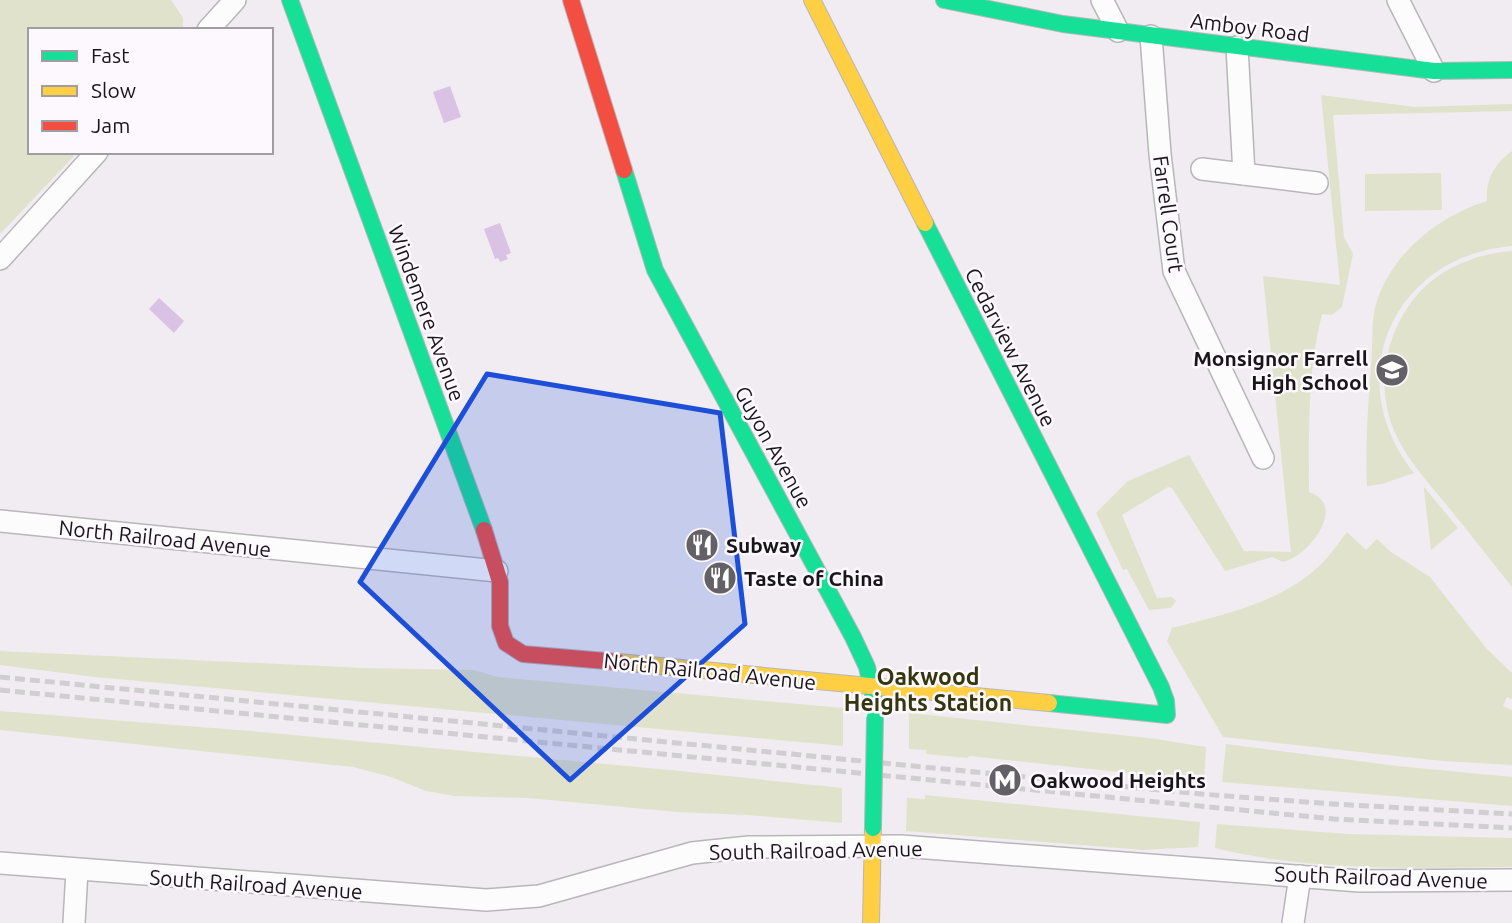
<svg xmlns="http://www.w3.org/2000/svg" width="1512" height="923" viewBox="0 0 1512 923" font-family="Ubuntu,sans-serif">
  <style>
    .green { fill: #e1e2cb }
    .water { fill: #dac2e5 }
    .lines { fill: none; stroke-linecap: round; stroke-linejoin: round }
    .street-casing { stroke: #b9b6ba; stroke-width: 24 }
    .fast-casing { stroke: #b9b6ba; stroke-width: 18 }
    .slow-casing { stroke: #b9b6ba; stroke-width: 18 }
    .jam-casing { stroke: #b9b6ba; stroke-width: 18 }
    .street { stroke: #fdfcfd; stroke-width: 21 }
    .fast { stroke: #16e098; stroke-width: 16 }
    .slow { stroke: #ffcf43; stroke-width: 16 }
    .jam { stroke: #f24e42; stroke-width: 16 }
    .rail { stroke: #d0ced0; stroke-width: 5; stroke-dasharray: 10 5; stroke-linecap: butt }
    .fast-bridge-casing { stroke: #b9b6ba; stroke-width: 18; stroke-linecap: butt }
    .fast-bridge { stroke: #16e098; stroke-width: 16 }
    .marked { fill: #1d4ed8; fill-opacity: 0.2; stroke: #1d4ed8; stroke-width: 5; stroke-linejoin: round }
    .labels { text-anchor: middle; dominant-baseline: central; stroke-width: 5; stroke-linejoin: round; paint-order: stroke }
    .street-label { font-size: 21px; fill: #19161a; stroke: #fcf8fe }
    .poi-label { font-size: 21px; font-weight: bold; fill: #19161a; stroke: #fcf8fe; text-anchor: start }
    .neighbourhood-label { font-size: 23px; font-weight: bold; fill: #34360d; stroke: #fcf8fe }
  </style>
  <rect width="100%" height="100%" fill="#f0ecf2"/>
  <g class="green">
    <path d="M0,0H171L183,18V30H30V152H78L0,234Z"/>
    <path d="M1321,95L1414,107L1512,104V111L1333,115L1344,237L1353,254L1342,307L1332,315L1322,314C1307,373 1309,432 1309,492C1349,505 1308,557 1283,562L1272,557L1225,571L1172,488L1168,487L1122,515L1157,598L1172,597L1176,601L1171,608L1149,610L1127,569L1123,570L1096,513L1128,481L1189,455L1244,551L1291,552L1263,276L1340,285Z"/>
    <path d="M1512,151V246C1392,256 1339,379 1414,473L1382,484L1367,486C1365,447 1368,407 1371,367C1373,348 1371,328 1375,308C1388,256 1438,216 1487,201C1485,180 1495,163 1512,151Z"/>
    <path d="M1441,173L1442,210L1365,211V174Z"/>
    <path d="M1512,251V587C1490,559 1468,531 1445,503C1431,486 1415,468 1403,448C1376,404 1379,350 1408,307C1431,272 1471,254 1512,251Z"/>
    <path d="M1424,487L1458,528L1431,550L1424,490Z"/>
    <path d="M1347,532L1366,550L1377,539L1391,552L1430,577L1486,648L1512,673V699L1507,697L1503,706L1512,710V765L1443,761L1223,737L1167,641L1172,628C1223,615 1281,603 1320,565C1331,555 1338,543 1347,532Z"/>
    <path d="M0,651L364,668L473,670L498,677L843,708V746L95,677L0,665Z"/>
    <path d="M0,711L261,732L670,770L842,788V823L747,815L677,812L528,798L455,796L426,791L391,777L353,767L0,730Z"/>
    <path d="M909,713L1149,738L1206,747L1204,781L969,756L968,758L926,754V750L909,749Z"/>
    <path d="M1226,744L1397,766L1512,777V806L1222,782Z"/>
    <path d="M925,795L1200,822L1198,847L1143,850L906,831L907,798L925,799Z"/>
    <path d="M1217,824L1348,834L1512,838V867C1413,868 1311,872 1215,848Z"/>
  </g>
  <g class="water">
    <path d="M450,86L461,117L444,123L433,92Z"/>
    <path d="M500,223L511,253L506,255L508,259L500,262L498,258L495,259L484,229Z"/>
    <path d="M159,298L184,321L174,333L149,309Z"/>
  </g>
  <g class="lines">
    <defs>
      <g id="street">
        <path d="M1102,0L1118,31"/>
        <path d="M1398,0L1434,71"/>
        <path d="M208,30L235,0"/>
        <path d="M1151,36L1160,154L1174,271L1263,458"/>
        <path d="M1237,47L1244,174"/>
        <path d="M1202,169L1317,183"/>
        <path d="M0,259L97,152"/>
        <path d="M0,521L497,571"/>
        <path d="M0,863L486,900L539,896L692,853L749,847L901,846L1360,881L1512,880"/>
        <path d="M74,923L77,870"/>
        <path d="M1293,923L1300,876"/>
      </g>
      <g id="fast">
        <path d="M290,0L484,530"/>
        <path d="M944,0L1063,24L1434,71L1512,70"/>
        <path d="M624,170L655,270L853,637L867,667L875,703"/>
        <path d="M925,223L1161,687L1166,701L1167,715L1049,703"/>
      </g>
      <g id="slow">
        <path d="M812,0L925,223"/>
        <path d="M618,662L1049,703"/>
        <path d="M871,923L873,828"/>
      </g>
      <g id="jam">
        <path d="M571,0L624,170"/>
        <path d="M484,530L500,582V626L506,643L523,654L618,662"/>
      </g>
    </defs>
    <use href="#street" class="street-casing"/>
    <use href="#fast" class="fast-casing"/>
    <use href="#slow" class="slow-casing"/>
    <use href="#jam" class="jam-casing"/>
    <use href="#street" class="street"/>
    <use href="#fast" class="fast"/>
    <use href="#slow" class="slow"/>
    <use href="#jam" class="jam"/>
    <g class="rail">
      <path d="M0,677L1201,794L1333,804L1512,814"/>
      <path d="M0,690L1334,819L1512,828"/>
    </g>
    <defs>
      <path id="fast-bridge" d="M873,828L875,717"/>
    </defs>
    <use href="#fast-bridge" class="fast-bridge-casing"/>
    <use href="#fast-bridge" class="fast-bridge"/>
  </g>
  <path class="marked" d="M487,374L720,413L745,624L570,780L360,582Z"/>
  <defs>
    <symbol id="school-disc" viewBox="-11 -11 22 22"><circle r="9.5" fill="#646166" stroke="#fcf8fe"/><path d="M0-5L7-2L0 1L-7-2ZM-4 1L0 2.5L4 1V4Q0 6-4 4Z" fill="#fff"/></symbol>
    <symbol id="restaurant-disc" viewBox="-11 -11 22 22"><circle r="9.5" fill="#646166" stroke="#fcf8fe"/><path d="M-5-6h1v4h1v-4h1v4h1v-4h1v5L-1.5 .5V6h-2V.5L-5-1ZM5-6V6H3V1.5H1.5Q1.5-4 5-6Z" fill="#fff"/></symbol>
    <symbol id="metro-disc" viewBox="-11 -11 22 22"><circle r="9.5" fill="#646166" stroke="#fcf8fe"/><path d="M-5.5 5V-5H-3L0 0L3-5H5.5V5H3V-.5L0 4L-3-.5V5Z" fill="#fff"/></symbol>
  </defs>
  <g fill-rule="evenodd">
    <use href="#school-disc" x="1373" y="351" width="38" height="38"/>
    <use href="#restaurant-disc" x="683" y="526" width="38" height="38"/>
    <use href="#restaurant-disc" x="701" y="559" width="38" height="38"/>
    <use href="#metro-disc" x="986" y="761" width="38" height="38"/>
  </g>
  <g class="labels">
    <g class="street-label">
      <text transform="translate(1250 27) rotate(7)">Amboy Road</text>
      <text transform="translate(1169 214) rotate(82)">Farrell Court</text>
      <text transform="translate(427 313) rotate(70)">Windemere Avenue</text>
      <text transform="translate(1011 347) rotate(63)">Cedarview Avenue</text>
      <text transform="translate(774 447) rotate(61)">Guyon Avenue</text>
      <text transform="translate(165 538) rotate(6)">North Railroad Avenue</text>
      <text transform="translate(710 671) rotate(6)">North Railroad Avenue</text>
      <text transform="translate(816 850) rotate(-1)">South Railroad Avenue</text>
      <text transform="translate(1381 877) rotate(2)">South Railroad Avenue</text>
      <text transform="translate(256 884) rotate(4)">South Railroad Avenue</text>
    </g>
    <g class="poi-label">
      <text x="1368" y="358" text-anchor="end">Monsignor Farrell<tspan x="1368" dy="24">High School</tspan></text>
      <text x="726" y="545">Subway</text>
      <text x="744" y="578">Taste of China</text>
      <text x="1030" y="780">Oakwood Heights</text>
    </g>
    <g class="neighbourhood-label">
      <text x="928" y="676">Oakwood<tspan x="928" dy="26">Heights Station</tspan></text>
    </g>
  </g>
  <rect x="28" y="28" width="245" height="126" fill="#fcf8fe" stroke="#a19ea3" stroke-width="2"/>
  <rect x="42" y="51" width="35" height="10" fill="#16e098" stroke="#a19ea3" stroke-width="2"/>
  <text x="91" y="63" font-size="21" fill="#19161a">Fast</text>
  <rect x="42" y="86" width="35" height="10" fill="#ffcf43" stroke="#a19ea3" stroke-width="2"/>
  <text x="91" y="98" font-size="21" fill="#19161a">Slow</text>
  <rect x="42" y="121" width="35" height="10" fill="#f24e42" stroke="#a19ea3" stroke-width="2"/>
  <text x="91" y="133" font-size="21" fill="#19161a">Jam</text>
</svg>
